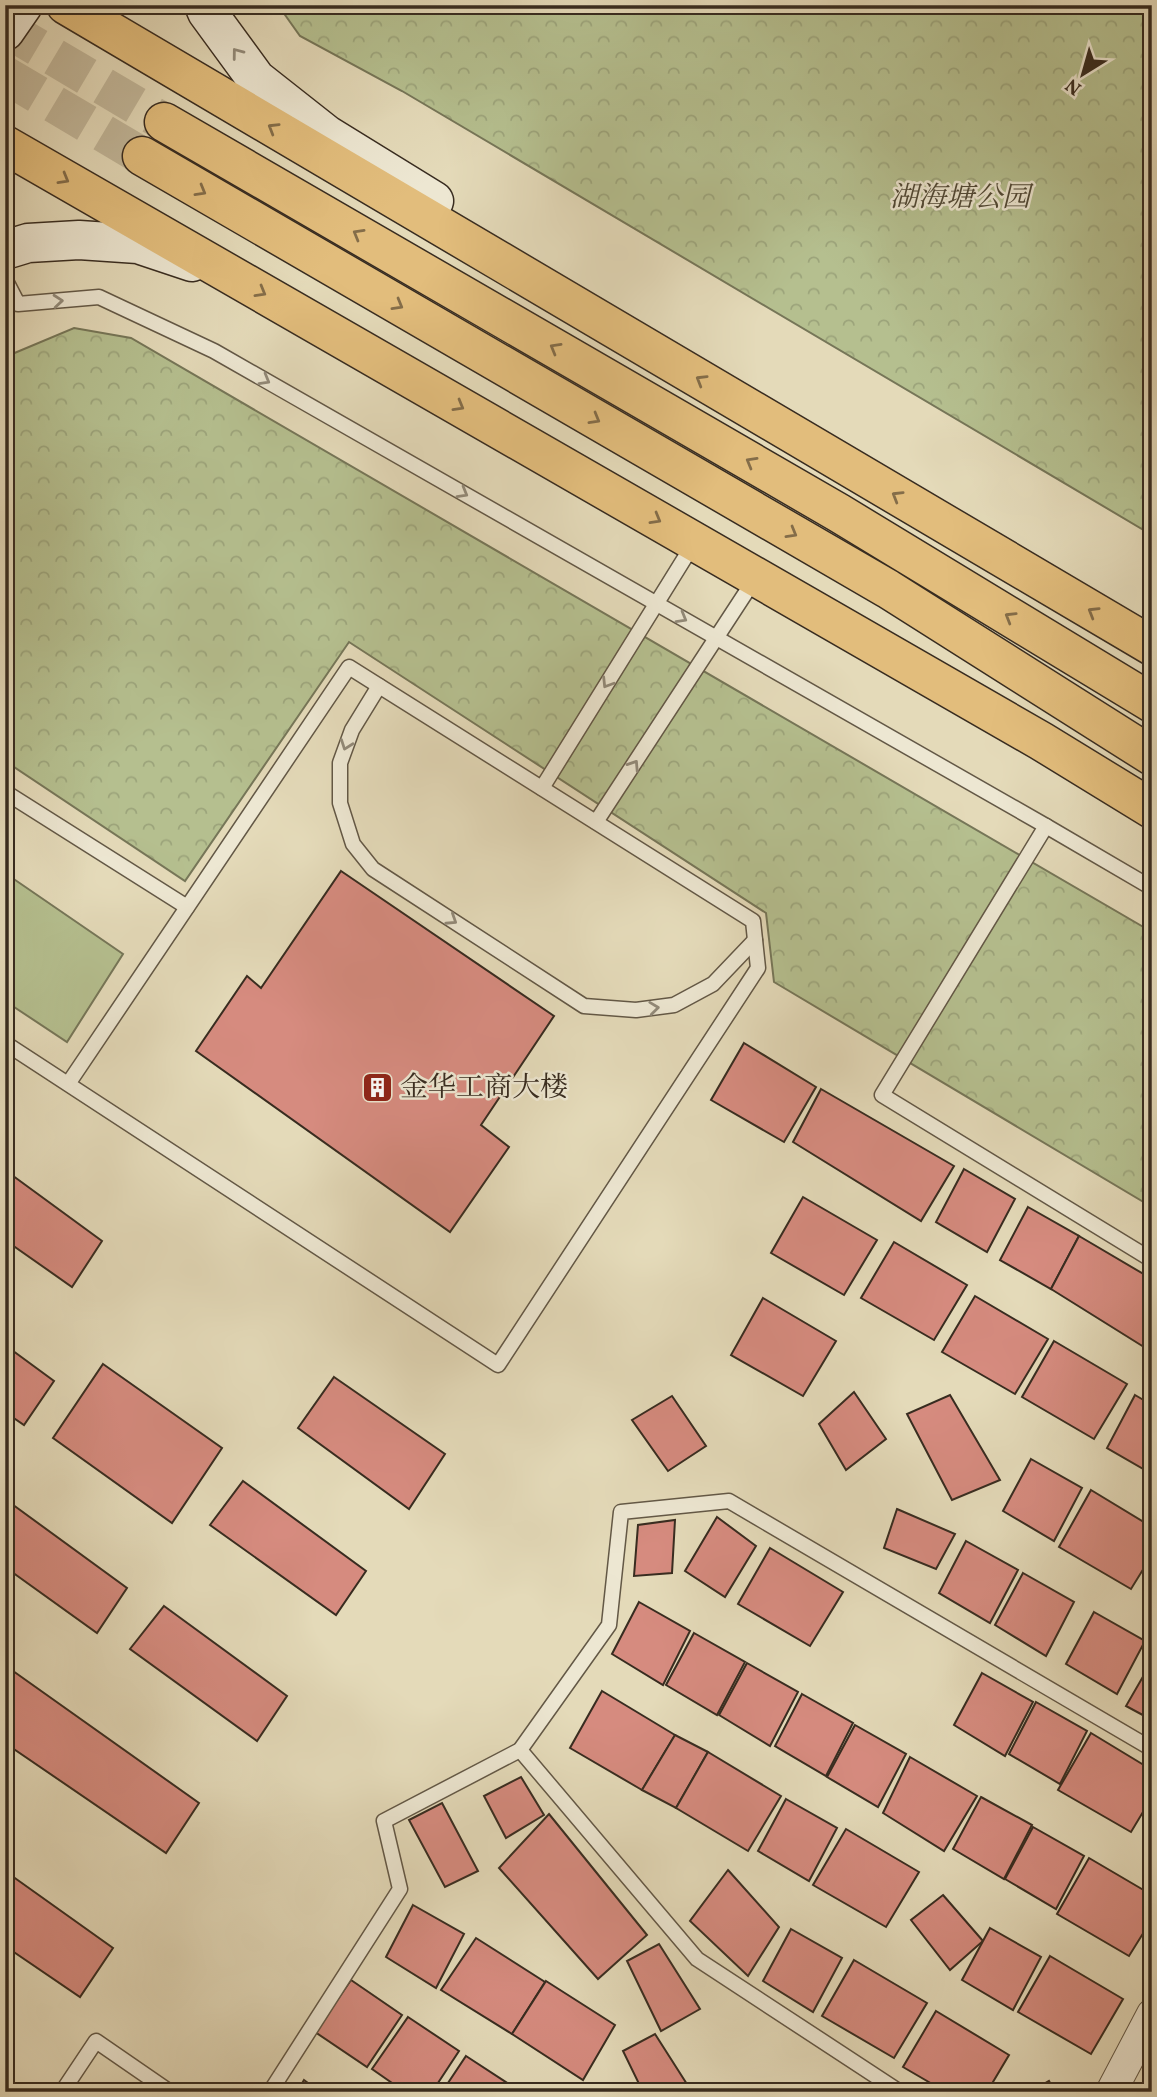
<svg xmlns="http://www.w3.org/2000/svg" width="1157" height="2097" viewBox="0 0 1157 2097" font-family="Vollkorn,'Noto Serif SC',serif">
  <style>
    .grass { fill: #b5bf8f; stroke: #767658; stroke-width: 2 }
    .park { fill: url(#park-crowns); stroke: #767658; stroke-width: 2 }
    .building { fill: #d68b7f; stroke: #382c20; stroke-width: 2 }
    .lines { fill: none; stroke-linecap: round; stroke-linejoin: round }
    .primary-tunnel { stroke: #c2b79a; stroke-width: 38; stroke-dasharray: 38 19; stroke-linecap: butt }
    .service-casing { stroke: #635846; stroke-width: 17 }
    .minor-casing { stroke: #635846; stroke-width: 32 }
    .secondary-casing { stroke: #382c20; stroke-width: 41 }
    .primary-casing { stroke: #382c20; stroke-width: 41 }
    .service { stroke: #ede7d2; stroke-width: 14 }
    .minor { stroke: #ede7d2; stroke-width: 30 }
    .secondary { stroke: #ede7d2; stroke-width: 38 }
    .primary { stroke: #e2bd7c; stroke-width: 38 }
    .oneway { stroke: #928a79 }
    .oneway2 { stroke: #846d49 }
    .labels { text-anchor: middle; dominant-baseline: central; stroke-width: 5; stroke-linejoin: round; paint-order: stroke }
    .park-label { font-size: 28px; font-style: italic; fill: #514936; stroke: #ede7d2 }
    .poi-label { font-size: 28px; fill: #382c20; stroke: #ede7d2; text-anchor: start }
  </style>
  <defs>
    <pattern id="park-crowns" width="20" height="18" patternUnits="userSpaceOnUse" patternTransform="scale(1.75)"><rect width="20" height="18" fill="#b5bf8f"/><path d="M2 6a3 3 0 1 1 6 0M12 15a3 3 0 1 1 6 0" fill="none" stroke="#9ca47b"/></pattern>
  </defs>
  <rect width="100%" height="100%" fill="#e4dab9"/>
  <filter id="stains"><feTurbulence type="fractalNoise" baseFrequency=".00286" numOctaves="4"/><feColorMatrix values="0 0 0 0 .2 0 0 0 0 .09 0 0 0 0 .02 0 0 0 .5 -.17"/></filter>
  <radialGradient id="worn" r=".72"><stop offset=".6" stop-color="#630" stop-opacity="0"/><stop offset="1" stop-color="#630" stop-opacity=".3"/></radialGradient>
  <path class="grass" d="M5,873L123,954L67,1042L5,1001Z"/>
  <g class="park">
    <path d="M278,5H1152V535L402,91L300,36Z"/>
    <path d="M74,328L131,338L1152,932V1207L774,982L766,913L349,642L185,881L5,761V357Z"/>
  </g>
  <g class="building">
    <path d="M341,871L554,1016L481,1125L509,1147L450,1232L196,1051L247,976L261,988Z"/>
    <path d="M744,1043L816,1087L784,1142L711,1100Z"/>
    <path d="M821,1089L954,1166L921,1221L793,1142Z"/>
    <path d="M964,1169L1015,1199L987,1252L936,1222Z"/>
    <path d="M5,1170L102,1241L72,1287L5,1240Z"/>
    <path d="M803,1197L877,1240L844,1295L771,1253Z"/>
    <path d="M1028,1207L1079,1236L1051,1289L1000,1260Z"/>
    <path d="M1079,1236L1152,1279V1352L1051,1289Z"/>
    <path d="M894,1242L967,1285L934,1340L861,1298Z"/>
    <path d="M975,1296L1048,1339L1015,1394L942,1352Z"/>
    <path d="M763,1298L836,1341L803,1396L731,1355Z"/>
    <path d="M1054,1341L1127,1384L1094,1439L1022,1397Z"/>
    <path d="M5,1345L54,1381L24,1425L5,1412Z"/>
    <path d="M103,1364L222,1448L172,1523L53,1438Z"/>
    <path d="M334,1377L445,1454L409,1509L298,1428Z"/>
    <path d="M854,1392L886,1439L846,1470L819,1424Z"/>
    <path d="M950,1395L1000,1480L952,1500L907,1414Z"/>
    <path d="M1135,1395L1152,1405V1474L1107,1448Z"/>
    <path d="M672,1396L706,1446L668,1471L632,1420Z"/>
    <path d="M1031,1459L1082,1488L1054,1541L1003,1511Z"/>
    <path d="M243,1481L366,1571L336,1615L210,1525Z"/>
    <path d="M1091,1490L1152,1527V1555L1131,1589L1059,1547Z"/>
    <path d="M5,1499L127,1588L97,1633L5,1567Z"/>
    <path d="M897,1509L955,1534L936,1569L884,1548Z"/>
    <path d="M717,1517L756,1546L725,1597L685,1571Z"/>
    <path d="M675,1520L672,1573L634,1576L638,1525Z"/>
    <path d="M966,1541L1018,1570L990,1623L939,1593Z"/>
    <path d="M770,1548L843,1592L810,1646L738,1604Z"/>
    <path d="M1023,1573L1074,1602L1046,1656L995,1625Z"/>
    <path d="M639,1602L690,1631L663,1685L612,1654Z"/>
    <path d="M164,1606L287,1696L257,1741L130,1649Z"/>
    <path d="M1094,1612L1145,1641L1117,1694L1066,1664Z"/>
    <path d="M694,1633L745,1662L717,1715L666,1685Z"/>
    <path d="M1152,1661V1720L1126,1706Z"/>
    <path d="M747,1663L798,1692L770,1746L719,1715Z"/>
    <path d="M6,1666L199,1803L166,1853L5,1743Z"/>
    <path d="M982,1673L1033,1702L1005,1756L954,1725Z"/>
    <path d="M602,1691L675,1735L642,1790L570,1748Z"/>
    <path d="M802,1694L853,1723L826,1776L775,1746Z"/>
    <path d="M1036,1702L1087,1731L1060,1784L1009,1754Z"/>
    <path d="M855,1725L906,1754L878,1807L827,1777Z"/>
    <path d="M1091,1733L1152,1770V1797L1131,1832L1058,1790Z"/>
    <path d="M675,1735L708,1752L676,1808L642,1790Z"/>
    <path d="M708,1752L781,1796L748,1851L676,1808Z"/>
    <path d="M910,1757L977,1796L944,1851L883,1813Z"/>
    <path d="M521,1777L544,1815L506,1838L484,1796Z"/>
    <path d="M981,1797L1032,1825L1004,1879L953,1849Z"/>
    <path d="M786,1799L837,1828L809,1881L758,1851Z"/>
    <path d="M442,1803L478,1871L445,1887L409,1820Z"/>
    <path d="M549,1814L647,1935L598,1979L499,1868Z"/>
    <path d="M1033,1827L1084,1856L1056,1909L1005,1879Z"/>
    <path d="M846,1829L919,1872L886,1927L813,1885Z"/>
    <path d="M1089,1858L1152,1895V1919L1129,1956L1057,1914Z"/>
    <path d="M728,1870L779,1927L748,1976L690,1921Z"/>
    <path d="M5,1871L113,1948L80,1997L5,1946Z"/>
    <path d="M943,1895L983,1941L950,1970L911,1920Z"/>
    <path d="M413,1905L464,1934L436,1988L386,1957Z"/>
    <path d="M990,1928L1041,1957L1013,2010L962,1980Z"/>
    <path d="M791,1929L842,1958L813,2012L763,1981Z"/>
    <path d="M476,1938L545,1982L512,2034L441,1990Z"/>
    <path d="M659,1944L700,2009L661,2031L627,1961Z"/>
    <path d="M1050,1956L1123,1999L1091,2054L1018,2012Z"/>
    <path d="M854,1960L927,2003L894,2058L822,2016Z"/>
    <path d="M351,1980L402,2015L367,2067L315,2032Z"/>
    <path d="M546,1981L615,2025L583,2080L512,2034Z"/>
    <path d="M936,2011L1009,2055L987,2092H946L903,2067Z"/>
    <path d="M408,2017L459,2051L432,2092H405L372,2069Z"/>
    <path d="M655,2034L692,2092H643L623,2051Z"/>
    <path d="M466,2056L518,2090L516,2092H442Z"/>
    <path d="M304,2080L320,2092H297Z"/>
    <path d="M1049,2081L1055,2092H1030Z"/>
  </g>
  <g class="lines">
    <g class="primary-tunnel">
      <path d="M5,28L164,122"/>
      <path d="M5,75L142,156"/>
    </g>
    <defs>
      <g id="service">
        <path d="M5,279L18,304L99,297L214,351L1046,826L1152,888"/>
        <path d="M379,686L352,730L340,763V803L353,844L373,869L584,1006L636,1010L674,1005L713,984L755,940"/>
        <path d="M542,788L694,543"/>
        <path d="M5,792L187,907"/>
        <path d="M596,822L756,577"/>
        <path d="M1046,826L882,1095L1152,1260"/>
        <path d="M5,1043L498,1365L758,968L753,921L349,667L68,1084"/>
        <path d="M520,1750L697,1959L900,2092"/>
        <path d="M62,2092L96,2041L170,2092"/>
        <path d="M270,2092L400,1889L384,1821L520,1750L609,1625L621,1512L729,1501L1152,1749"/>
      </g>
      <path id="minor" d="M1111,2092L1152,2014"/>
      <g id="secondary">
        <path d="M204,5L207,12L256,79L327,135L434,201"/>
        <path d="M5,31L23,5"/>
        <path d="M5,250L28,243L79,240L138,244L192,262"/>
      </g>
      <g id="primary">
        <path d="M66,5L1152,646"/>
        <path d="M164,122L839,513L1152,703"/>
        <path d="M5,145L1041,741L1152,809"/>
        <path d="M142,156L888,589L1152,756"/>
      </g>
    </defs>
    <use href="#service" class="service-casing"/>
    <use href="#minor" class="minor-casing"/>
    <use href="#secondary" class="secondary-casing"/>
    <use href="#primary" class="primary-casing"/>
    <use href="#service" class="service"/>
    <use href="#minor" class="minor"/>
    <use href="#secondary" class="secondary"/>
    <use href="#primary" class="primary"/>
  </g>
  <defs><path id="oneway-chevron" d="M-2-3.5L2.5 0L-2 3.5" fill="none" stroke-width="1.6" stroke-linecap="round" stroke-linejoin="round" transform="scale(1.75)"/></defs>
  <g class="oneway">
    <use href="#oneway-chevron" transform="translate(237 53) rotate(-127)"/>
    <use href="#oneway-chevron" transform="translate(58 301) rotate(-5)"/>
    <use href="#oneway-chevron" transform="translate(265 380) rotate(30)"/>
    <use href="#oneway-chevron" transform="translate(463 493) rotate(30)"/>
    <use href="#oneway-chevron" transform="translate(682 618) rotate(30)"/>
    <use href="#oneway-chevron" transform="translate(607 683) rotate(122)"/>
    <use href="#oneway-chevron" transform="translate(346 745) rotate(110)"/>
    <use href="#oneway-chevron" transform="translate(634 765) rotate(-57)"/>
    <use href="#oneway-chevron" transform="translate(452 920) rotate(33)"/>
    <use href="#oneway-chevron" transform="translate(654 1008) rotate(-7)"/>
  </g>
  <g class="oneway2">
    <use href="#oneway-chevron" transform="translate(273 128) rotate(-149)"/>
    <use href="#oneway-chevron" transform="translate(64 179) rotate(30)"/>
    <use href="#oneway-chevron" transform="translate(201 191) rotate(30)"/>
    <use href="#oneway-chevron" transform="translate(358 234) rotate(-150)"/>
    <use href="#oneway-chevron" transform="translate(261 292) rotate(30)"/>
    <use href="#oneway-chevron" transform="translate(398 305) rotate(30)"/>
    <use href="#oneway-chevron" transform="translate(555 348) rotate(-150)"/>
    <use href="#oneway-chevron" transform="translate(701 380) rotate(-149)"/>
    <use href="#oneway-chevron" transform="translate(459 406) rotate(30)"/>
    <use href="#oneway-chevron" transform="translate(595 419) rotate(30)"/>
    <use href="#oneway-chevron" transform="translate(751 462) rotate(-150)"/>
    <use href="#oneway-chevron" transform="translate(897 496) rotate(-149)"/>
    <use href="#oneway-chevron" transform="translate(656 519) rotate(30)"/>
    <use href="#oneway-chevron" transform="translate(792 533) rotate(30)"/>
    <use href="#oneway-chevron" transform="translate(1093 612) rotate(-149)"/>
    <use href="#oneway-chevron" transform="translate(1010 617) rotate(-149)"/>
  </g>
  <defs>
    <symbol id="building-square" viewBox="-11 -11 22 22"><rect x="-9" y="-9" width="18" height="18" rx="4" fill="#8f2418" stroke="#ede7d2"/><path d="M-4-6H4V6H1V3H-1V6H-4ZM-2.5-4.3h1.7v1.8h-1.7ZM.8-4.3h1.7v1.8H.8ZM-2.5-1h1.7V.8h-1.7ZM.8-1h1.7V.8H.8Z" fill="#fff"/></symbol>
  </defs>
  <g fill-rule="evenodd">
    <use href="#building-square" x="360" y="1070" width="35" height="35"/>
  </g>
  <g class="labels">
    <g class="park-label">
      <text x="960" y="198">湖海塘公园</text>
    </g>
    <g class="poi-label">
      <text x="400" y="1088">金华工商大楼</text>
    </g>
  </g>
  <rect width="1157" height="2097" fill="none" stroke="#e4dab9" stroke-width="28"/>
  <rect x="7" y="7" width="1143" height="2083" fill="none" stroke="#382c20" stroke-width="3.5"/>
  <rect x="14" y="14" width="1129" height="2069" fill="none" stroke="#382c20" stroke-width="2"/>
  <g transform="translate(1083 74) rotate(217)" stroke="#ede7d2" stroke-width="5" paint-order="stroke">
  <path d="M0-5L12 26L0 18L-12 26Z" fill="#382c20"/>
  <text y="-10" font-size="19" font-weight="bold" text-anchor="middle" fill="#382c20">N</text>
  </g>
  <rect width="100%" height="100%" filter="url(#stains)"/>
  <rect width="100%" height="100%" fill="url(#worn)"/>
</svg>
